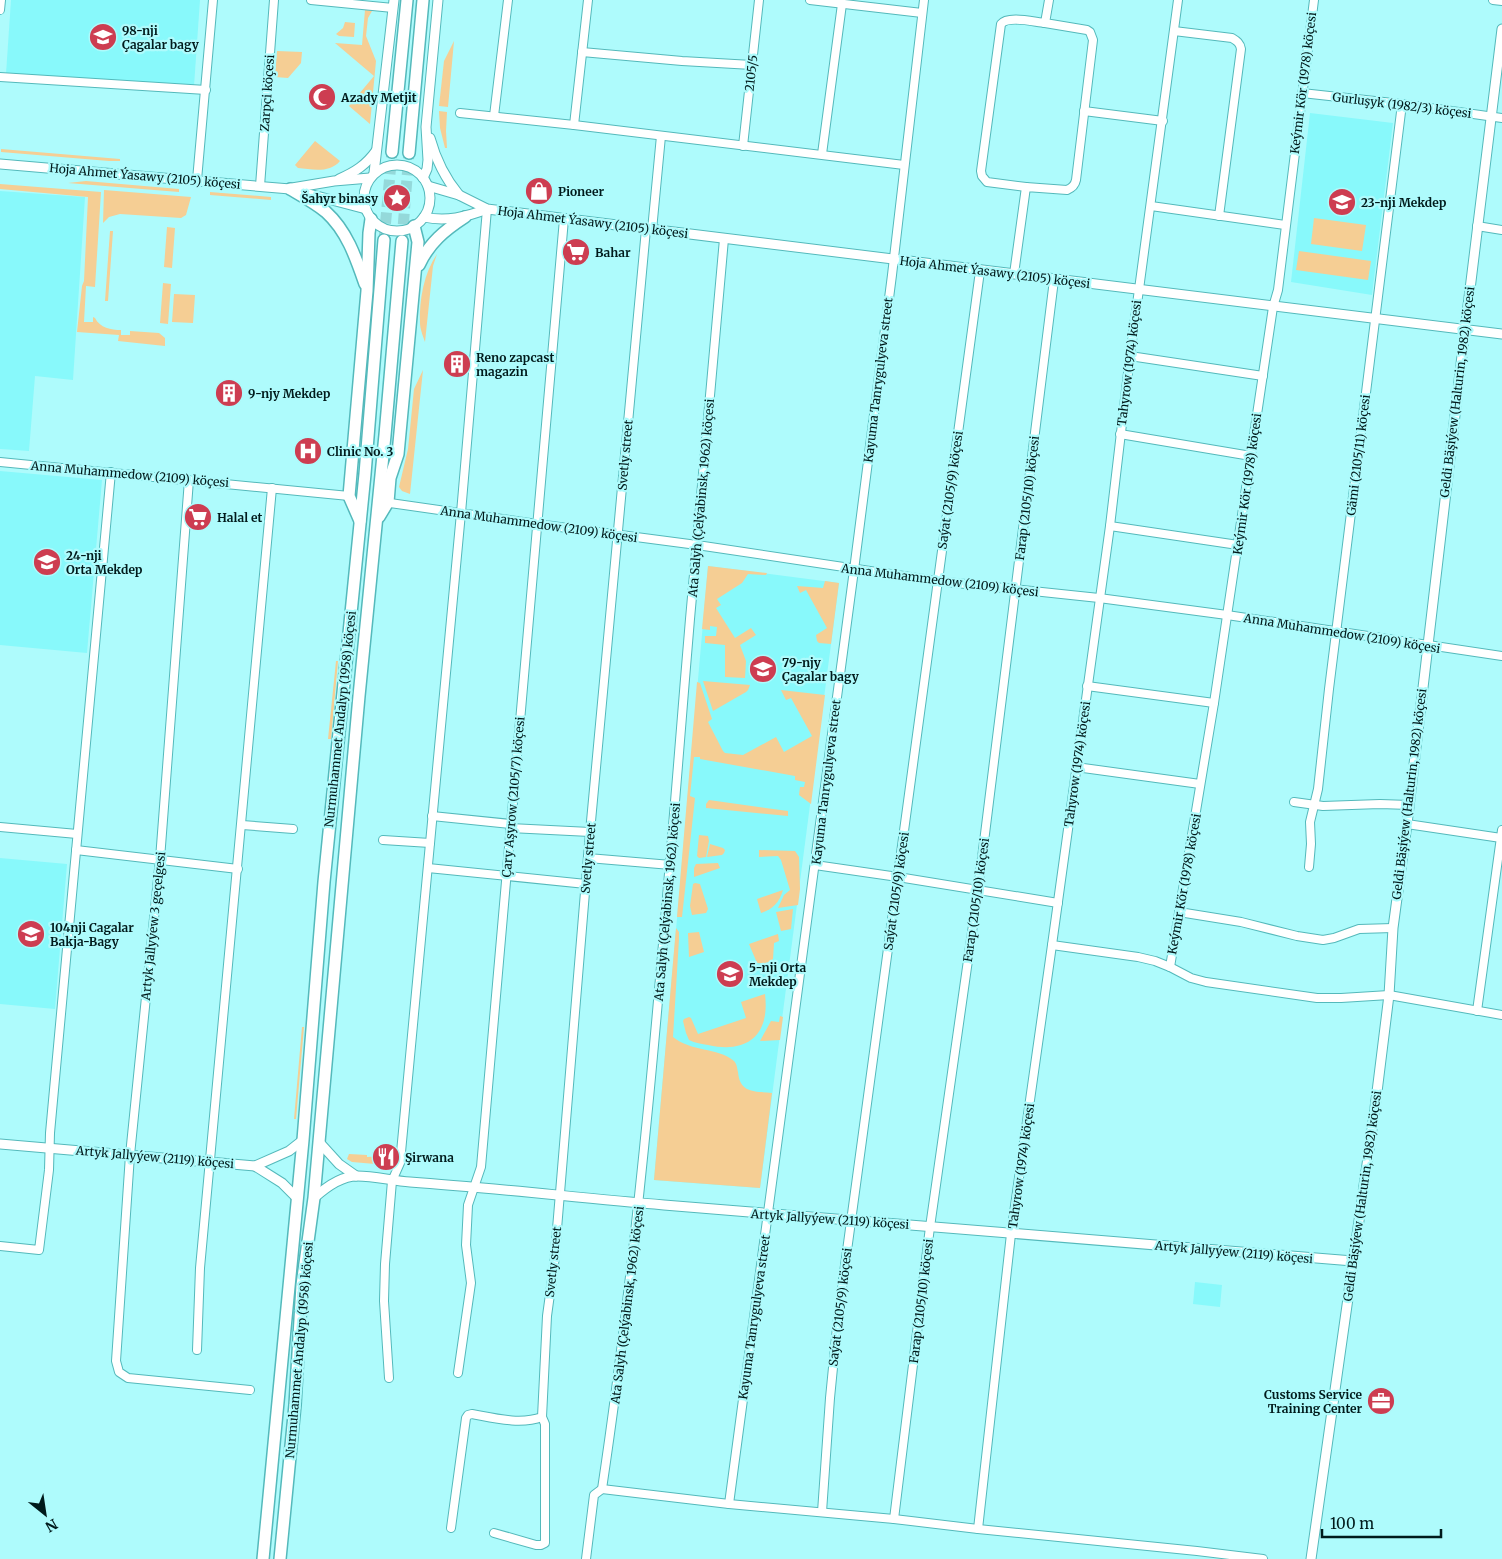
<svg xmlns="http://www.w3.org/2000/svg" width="1502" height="1559" viewBox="0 0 1502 1559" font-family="Merriweather,serif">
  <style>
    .built { fill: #88f9fb }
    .green { fill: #f5ce94 }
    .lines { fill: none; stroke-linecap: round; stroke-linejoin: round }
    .primary-tunnel { stroke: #94d9da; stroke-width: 11; stroke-dasharray: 11 5.5; stroke-linecap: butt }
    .minor-casing { stroke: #54b9bb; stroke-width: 10 }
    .tertiary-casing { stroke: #54b9bb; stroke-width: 11 }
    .primary-casing { stroke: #54b9bb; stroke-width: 14 }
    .minor { stroke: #fff; stroke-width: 8 }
    .tertiary { stroke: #fff; stroke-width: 9 }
    .primary { stroke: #fff; stroke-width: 11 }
    .labels { text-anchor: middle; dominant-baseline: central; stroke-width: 4.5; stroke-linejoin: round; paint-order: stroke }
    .poi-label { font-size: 12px; font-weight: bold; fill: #001a1b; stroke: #aefbfc; text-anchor: start }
    .street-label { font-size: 12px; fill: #001a1b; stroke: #aefbfc }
  </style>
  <rect width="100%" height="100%" fill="#aefbfc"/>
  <g class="built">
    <path d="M11,0H200L194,86L6,74Z"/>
    <path d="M1310,113L1393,123L1372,295L1291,282Z"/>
    <path d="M0,191L85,197L73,380L35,376L29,451L0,449Z"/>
    <path d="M0,471L102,480L87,653L0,645Z"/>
    <path d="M708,566L839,583L760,1188L654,1180Z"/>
    <path d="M0,858L67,864L55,1009L0,1004Z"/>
    <path d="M1195,1282L1222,1285L1220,1307L1193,1304Z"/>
  </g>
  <g class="green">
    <path d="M365,10L372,11L368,18L366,36L376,61L370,124L349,106L374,76L335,43L362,45Z"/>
    <path d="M345,22L355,23L354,37L339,36L336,34L343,28Z"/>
    <path d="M454,41L448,107L439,106L444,61Z"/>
    <path d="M277,51L302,52L301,63L288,78L275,77Z"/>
    <path d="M439,111L447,112L446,131L447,148H445L440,128Z"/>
    <path d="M315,141L340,161C329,174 311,169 298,168L295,165Z"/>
    <path d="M1,149L120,159V161H109L1,152Z"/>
    <path d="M86,181L179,189V192L68,183Z"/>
    <path d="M0,184L101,192L95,287L86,286L84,322H93V317L95,318C100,328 111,330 121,330V335H130V331L159,333L165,338V346L118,341L119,335L77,332L82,286L84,281L88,197L0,189Z"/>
    <path d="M104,190L191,197L186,215L181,218L120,214L109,217L103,223Z"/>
    <path d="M210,192L271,197V200L210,195Z"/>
    <path d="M1314,218L1366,225L1362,251L1311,244Z"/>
    <path d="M167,227L175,228L172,268L164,267Z"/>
    <path d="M110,231H113L108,301H105Z"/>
    <path d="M1299,251L1371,261L1368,280L1296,270Z"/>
    <path d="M437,254L433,266L425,342C423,336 420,329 420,323C419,300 424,273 437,254Z"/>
    <path d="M163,283L171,284L168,324L160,323Z"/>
    <path d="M174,294L195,295L193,323L172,322Z"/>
    <path d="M423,370L410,494L402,491L399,487L408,449L414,389Z"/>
    <path d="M708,566L767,573L766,575L748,574L742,583L717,599L721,605L716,608L735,638L751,628L756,635L740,645L746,661L745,678L725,677V645L705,643V636H716L717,627L710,626V630L702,629Z"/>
    <path d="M825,581L839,583L831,644L819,643L817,641L816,635L827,628L806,590L800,593L797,586L823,588Z"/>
    <path d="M336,661H338L331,739H328Z"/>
    <path d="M703,681L750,685L748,690L746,692L713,711Z"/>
    <path d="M697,682L700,683L712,719L708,722L723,751L725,753L743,755L776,737L784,752L812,736L791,698L786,700L781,690L825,695L811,804L799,795L800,787H804L805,782L795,780V776L700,759V757H694L690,796L695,798L682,917H677Z"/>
    <path d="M709,800L788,811V816L706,808V804Z"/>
    <path d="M699,835L708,836L709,841L706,857L699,858L697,856Z"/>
    <path d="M710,844L723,848L725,850L724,853L722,855L707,857Z"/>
    <path d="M759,850L795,851L799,857L800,889L798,905L778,908L784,895L790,890L781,860L778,856L759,857Z"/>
    <path d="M718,863L720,868L694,877V868L696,864Z"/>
    <path d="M695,883L700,884L708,909L706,913L692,915L690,906L693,884Z"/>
    <path d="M783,890C779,903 773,909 761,913L757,899Z"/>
    <path d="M793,909L791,929L781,931L776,912Z"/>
    <path d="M676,928L679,932V939L673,1037C691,1052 717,1047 734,1061C737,1064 737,1068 738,1072C740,1094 755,1091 772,1093L760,1188L654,1180Z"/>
    <path d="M699,932L704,952L689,957L688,933Z"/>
    <path d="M778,934L779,941L774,943L773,959C769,963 763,964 757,963L749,944Z"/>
    <path d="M765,994C770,1035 748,1054 708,1045C702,1044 695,1043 689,1040L686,1033L683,1021L684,1019L689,1017L691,1018L698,1034L746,1018L741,1002Z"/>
    <path d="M780,1016L783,1017L780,1040L760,1041L771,1021L779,1022Z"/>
    <path d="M302,1027H304L296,1119H294Z"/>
    <path d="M349,1154L367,1155V1157L384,1156V1159H389V1157H394L392,1162L387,1165L352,1162L347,1159Z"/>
  </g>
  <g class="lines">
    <g class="primary-tunnel">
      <path d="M384,240L392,152"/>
      <path d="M402,241L409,153"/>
    </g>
    <defs>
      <g id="minor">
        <path d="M311,0L393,8"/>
        <path d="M810,0L922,13"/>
        <path d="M1493,0L1502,1"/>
        <path d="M0,10L1,0"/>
        <path d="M1174,31L1232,38C1237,41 1240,43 1241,49L1219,216"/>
        <path d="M582,52L682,61L752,65"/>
        <path d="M0,77L206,90"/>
        <path d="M1302,93L1402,104L1502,118"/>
        <path d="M1084,111L1163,121"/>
        <path d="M460,113L574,125L904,165"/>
        <path d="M494,116L508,0"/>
        <path d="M574,125L588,0"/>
        <path d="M743,146L759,0"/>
        <path d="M822,154L842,4"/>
        <path d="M197,180L213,0"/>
        <path d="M260,186L274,0"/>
        <path d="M1026,187L987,182L982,176L981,171L1001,24C1008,15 1034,22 1045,23"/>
        <path d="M1151,206L1285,225"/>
        <path d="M1477,226L1502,230"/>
        <path d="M652,230L661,136"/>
        <path d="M1014,274L1026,187L1067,190C1072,188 1075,185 1076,180L1093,40L1090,32L1087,30L1045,23L1049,0"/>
        <path d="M1130,356L1263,376"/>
        <path d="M1120,434L1251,456"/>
        <path d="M0,462L349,496"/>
        <path d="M189,480L160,859L130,1155L116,1361L119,1372L128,1378L250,1390"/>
        <path d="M383,502L537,524L697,545L937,581L1099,598L1227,615L1502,656"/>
        <path d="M1110,526L1238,545"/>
        <path d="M1087,686L1214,703"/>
        <path d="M1076,767L1200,784"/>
        <path d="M1294,802L1323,806L1380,804L1409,805"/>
        <path d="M432,816L511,824"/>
        <path d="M1407,824L1501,838"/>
        <path d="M242,825L293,829"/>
        <path d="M0,827L77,834"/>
        <path d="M510,828L590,832"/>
        <path d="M383,840L430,843"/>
        <path d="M76,850L238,869"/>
        <path d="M588,858L671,865"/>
        <path d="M815,865L898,877L1058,903"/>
        <path d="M1309,867L1311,844L1310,822L1318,789L1329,689L1402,104"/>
        <path d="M428,868L586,884"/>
        <path d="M1179,912L1241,922L1297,936L1323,940L1334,938L1359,929L1393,928"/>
        <path d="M1052,945L1138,957L1155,961L1170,967L1191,978L1206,982L1317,998H1341L1389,995L1502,1015"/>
        <path d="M1170,967L1214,703L1273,307L1278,290L1314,0"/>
        <path d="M1477,1011L1502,830"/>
        <path d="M0,1246L39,1250L49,1170L50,1133L111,472"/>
        <path d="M197,1350L200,1268L272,488"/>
        <path d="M458,1373L471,1283L466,1245L468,1205L481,1167L564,219"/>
        <path d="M389,1378L384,1301L385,1264L392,1181L400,1163L461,513L487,209"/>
        <path d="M602,1489L729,1504L894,1519L978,1529L1197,1551L1263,1559"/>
        <path d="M729,1504L854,570L892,275L924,0"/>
        <path d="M822,1512L830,1398L838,1317L980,271"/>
        <path d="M894,1519L930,1227L978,890L1054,280"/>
        <path d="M451,1528L466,1418L468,1415L472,1414C494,1418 520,1425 542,1417L547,1316L554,1265L590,832L646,229"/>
        <path d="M978,1529L1011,1234L1052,945L1110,526L1130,356L1178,0"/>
        <path d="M494,1533L536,1545H541L545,1543V1424L542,1417"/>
        <path d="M586,1559L594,1495L602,1489C642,1221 663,950 685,679C697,532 711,385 724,239"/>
      </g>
      <g id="tertiary">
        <path d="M430,138C436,160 444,177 459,195"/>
        <path d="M0,164L290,189L366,209"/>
        <circle cx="397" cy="198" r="33"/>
        <path d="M374,173L394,0"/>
        <path d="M423,178L427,169L428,160L426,127L438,0"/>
        <path d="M339,179C355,172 366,165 376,151"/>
        <path d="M428,186L459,195L487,209L1502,334"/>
        <path d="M292,188L334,181L370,178"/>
        <path d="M424,217C446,222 466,217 487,209"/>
        <path d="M319,1142L339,1164L356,1176"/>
        <path d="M0,1144L255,1166L289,1151L303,1140"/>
        <path d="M255,1166L282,1183L297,1198"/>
        <path d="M314,1198C325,1188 342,1176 357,1176C375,1176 393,1181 410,1182C495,1188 580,1198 664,1205L1353,1261"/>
        <path d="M1311,1559L1375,1108L1389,995L1393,928L1407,824L1465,330L1502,29"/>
      </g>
      <g id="primary">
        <path d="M392,152L407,0"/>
        <path d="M409,153L423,0"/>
        <path d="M290,189C302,196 315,203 326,212C347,231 356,258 365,284"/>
        <path d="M419,265C429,243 445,230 465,217"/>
        <path d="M379,517L388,502L390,478L398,454L418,242L414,226"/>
        <path d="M360,521L349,496L367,291L369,233L371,219"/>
        <path d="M263,1559L303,1140L324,882L365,474L384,240"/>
        <path d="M280,1559L295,1405L302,1285L314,1198L319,1142L359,696L385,435L402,241"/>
      </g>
    </defs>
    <use href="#minor" class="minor-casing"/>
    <use href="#tertiary" class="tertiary-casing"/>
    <use href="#primary" class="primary-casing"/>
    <use href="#minor" class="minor"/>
    <use href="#tertiary" class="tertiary"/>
    <use href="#primary" class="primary"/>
  </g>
  <defs>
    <symbol id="school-disc" viewBox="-11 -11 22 22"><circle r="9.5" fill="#cd3d51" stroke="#aefbfc"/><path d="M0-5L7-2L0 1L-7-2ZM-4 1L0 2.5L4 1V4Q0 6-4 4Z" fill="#fff"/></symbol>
    <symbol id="mosque-disc" viewBox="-11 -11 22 22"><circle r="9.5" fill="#cd3d51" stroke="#aefbfc"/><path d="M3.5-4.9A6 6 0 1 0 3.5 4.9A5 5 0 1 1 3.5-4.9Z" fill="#fff"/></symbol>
    <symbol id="shop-disc" viewBox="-11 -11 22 22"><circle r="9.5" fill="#cd3d51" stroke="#aefbfc"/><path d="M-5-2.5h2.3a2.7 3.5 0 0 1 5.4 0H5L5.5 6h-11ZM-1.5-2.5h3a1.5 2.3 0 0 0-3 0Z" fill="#fff"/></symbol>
    <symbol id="sight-disc" viewBox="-11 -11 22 22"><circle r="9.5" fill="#cd3d51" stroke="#aefbfc"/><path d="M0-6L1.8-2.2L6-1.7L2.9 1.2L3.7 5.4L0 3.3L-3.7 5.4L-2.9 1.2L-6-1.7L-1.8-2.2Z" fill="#fff"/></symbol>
    <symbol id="supermarket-disc" viewBox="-11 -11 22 22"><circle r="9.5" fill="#cd3d51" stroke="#aefbfc"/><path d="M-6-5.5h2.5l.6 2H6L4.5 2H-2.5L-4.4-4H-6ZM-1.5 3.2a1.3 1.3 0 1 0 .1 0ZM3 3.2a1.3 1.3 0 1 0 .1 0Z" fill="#fff"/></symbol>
    <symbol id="building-disc" viewBox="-11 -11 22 22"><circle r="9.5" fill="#cd3d51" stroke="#aefbfc"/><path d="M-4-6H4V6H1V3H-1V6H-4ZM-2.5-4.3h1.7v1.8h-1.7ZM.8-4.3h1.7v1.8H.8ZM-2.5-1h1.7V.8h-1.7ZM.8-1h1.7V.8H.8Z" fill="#fff"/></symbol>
    <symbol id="hospital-disc" viewBox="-11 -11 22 22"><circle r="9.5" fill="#cd3d51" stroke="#aefbfc"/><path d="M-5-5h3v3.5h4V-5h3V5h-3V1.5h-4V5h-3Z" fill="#fff"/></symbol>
    <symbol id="restaurant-disc" viewBox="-11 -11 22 22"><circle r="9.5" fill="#cd3d51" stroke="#aefbfc"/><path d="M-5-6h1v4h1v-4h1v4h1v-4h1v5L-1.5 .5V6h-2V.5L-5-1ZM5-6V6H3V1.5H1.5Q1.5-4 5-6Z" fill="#fff"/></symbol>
    <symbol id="office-disc" viewBox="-11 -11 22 22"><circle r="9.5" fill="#cd3d51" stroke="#aefbfc"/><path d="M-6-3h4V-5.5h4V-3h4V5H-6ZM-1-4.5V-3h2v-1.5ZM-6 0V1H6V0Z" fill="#fff"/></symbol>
  </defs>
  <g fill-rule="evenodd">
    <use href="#school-disc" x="87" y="21" width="32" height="32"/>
    <use href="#mosque-disc" x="306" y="81" width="32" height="32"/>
    <use href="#shop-disc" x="523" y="175" width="32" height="32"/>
    <use href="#sight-disc" x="381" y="182" width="32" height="32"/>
    <use href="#school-disc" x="1326" y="186" width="32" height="32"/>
    <use href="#supermarket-disc" x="560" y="236" width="32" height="32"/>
    <use href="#building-disc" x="441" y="348" width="32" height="32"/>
    <use href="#building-disc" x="213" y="377" width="32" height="32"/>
    <use href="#hospital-disc" x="292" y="435" width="32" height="32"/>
    <use href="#supermarket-disc" x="182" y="501" width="32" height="32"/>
    <use href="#school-disc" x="31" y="546" width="32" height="32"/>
    <use href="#school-disc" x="747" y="653" width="32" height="32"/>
    <use href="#school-disc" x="15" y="918" width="32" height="32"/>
    <use href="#school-disc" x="714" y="958" width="32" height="32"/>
    <use href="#restaurant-disc" x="370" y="1141" width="32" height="32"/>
    <use href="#office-disc" x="1365" y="1385" width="32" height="32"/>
  </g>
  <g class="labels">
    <g class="poi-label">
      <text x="122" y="30">98-nji<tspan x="122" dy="14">Çagalar bagy</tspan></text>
      <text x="341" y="97">Azady Metjit</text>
      <text x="558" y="191">Pioneer</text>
      <text x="378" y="198" text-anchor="end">Šahyr binasy</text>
      <text x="1361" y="202">23-nji Mekdep</text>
      <text x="595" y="252">Bahar</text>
      <text x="476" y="357">Reno zapcast<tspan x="476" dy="14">magazin</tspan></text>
      <text x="248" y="393">9-njy Mekdep</text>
      <text x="327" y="451">Clinic No. 3</text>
      <text x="217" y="517">Halal et</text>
      <text x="66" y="555">24-nji<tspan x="66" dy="14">Orta Mekdep</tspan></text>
      <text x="782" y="662">79-njy<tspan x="782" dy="14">Çagalar bagy</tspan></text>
      <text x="50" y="927">104nji Cagalar<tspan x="50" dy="14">Bakja-Bagy</tspan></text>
      <text x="749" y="967">5-nji Orta<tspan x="749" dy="14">Mekdep</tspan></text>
      <text x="405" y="1157">Şirwana</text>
      <text x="1362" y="1394" text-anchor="end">Customs Service<tspan x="1362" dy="14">Training Center</tspan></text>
    </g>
    <g class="street-label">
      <text transform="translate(751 73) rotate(-84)">2105/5</text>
      <text transform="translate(1303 83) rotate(-83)">Keýmir Kör (1978) köçesi</text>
      <text transform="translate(267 93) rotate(-86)">Zarpçi köçesi</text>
      <text transform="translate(1402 105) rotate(7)">Gurluşyk (1982/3) köçesi</text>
      <text transform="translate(145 176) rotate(5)">Hoja Ahmet Ýasawy (2105) köçesi</text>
      <text transform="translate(593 222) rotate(7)">Hoja Ahmet Ýasawy (2105) köçesi</text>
      <text transform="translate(995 272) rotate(7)">Hoja Ahmet Ýasawy (2105) köçesi</text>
      <text transform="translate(1129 363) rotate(-83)">Tahyrow (1974) köçesi</text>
      <text transform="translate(878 380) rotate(-83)">Kayuma Tanrygulyeva street</text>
      <text transform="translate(1457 392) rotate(-83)">Geldi Bäşiýew (Halturin, 1982) köçesi</text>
      <text transform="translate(625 455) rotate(-85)">Svetly street</text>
      <text transform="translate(1358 455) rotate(-83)">Gämi (2105/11) köçesi</text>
      <text transform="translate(130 474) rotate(5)">Anna Muhammedow (2109) köçesi</text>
      <text transform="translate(1247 484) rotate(-82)">Keýmir Kör (1978) köçesi</text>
      <text transform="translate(950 490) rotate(-82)">Saýat (2105/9) köçesi</text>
      <text transform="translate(701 498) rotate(-85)">Ata Salyh (Çelýabinsk, 1962) köçesi</text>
      <text transform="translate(1027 498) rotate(-83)">Farap (2105/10) köçesi</text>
      <text transform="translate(539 524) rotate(8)">Anna Muhammedow (2109) köçesi</text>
      <text transform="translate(940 580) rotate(7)">Anna Muhammedow (2109) köçesi</text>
      <text transform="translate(1342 633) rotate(9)">Anna Muhammedow (2109) köçesi</text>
      <text transform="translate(340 719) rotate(-84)">Nurmuhammet Andalyp (1958) köçesi</text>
      <text transform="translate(1077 764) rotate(-82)">Tahyrow (1974) köçesi</text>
      <text transform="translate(826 782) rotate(-83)">Kayuma Tanrygulyeva street</text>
      <text transform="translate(1409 794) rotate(-83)">Geldi Bäşiýew (Halturin, 1982) köçesi</text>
      <text transform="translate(513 797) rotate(-85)">Çary Aşyrow (2105/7) köçesi</text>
      <text transform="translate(588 858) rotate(-85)">Svetly street</text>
      <text transform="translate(1184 884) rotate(-80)">Keýmir Kör (1978) köçesi</text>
      <text transform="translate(896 891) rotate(-82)">Saýat (2105/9) köçesi</text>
      <text transform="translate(976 900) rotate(-82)">Farap (2105/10) köçesi</text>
      <text transform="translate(667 902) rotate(-85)">Ata Salyh (Çelýabinsk, 1962) köçesi</text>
      <text transform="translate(153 926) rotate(-84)">Artyk Jallyýew 3 geçelgesi</text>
      <text transform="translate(155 1157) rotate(5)">Artyk Jallyýew (2119) köçesi</text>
      <text transform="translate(1021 1166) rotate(-82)">Tahyrow (1974) köçesi</text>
      <text transform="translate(1362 1196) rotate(-82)">Geldi Bäşiýew (Halturin, 1982) köçesi</text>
      <text transform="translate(830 1219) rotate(4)">Artyk Jallyýew (2119) köçesi</text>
      <text transform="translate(1234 1252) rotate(5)">Artyk Jallyýew (2119) köçesi</text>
      <text transform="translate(553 1262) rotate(-84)">Svetly street</text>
      <text transform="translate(921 1301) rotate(-83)">Farap (2105/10) köçesi</text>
      <text transform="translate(627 1305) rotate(-83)">Ata Salyh (Çelýabinsk, 1962) köçesi</text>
      <text transform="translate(840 1307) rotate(-83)">Saýat (2105/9) köçesi</text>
      <text transform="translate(754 1317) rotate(-82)">Kayuma Tanrygulyeva street</text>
      <text transform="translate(299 1350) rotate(-85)">Nurmuhammet Andalyp (1958) köçesi</text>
    </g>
  </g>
  <g transform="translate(45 1514) rotate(150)" stroke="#aefbfc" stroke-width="4" paint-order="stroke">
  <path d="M0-4L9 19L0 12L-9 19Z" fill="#001a1b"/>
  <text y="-8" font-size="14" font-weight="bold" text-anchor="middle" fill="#001a1b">N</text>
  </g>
  <path d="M1322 1529v8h119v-8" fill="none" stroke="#001a1b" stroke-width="2.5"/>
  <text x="1330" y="1529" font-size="15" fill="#001a1b" stroke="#aefbfc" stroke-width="4" paint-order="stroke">100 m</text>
</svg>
